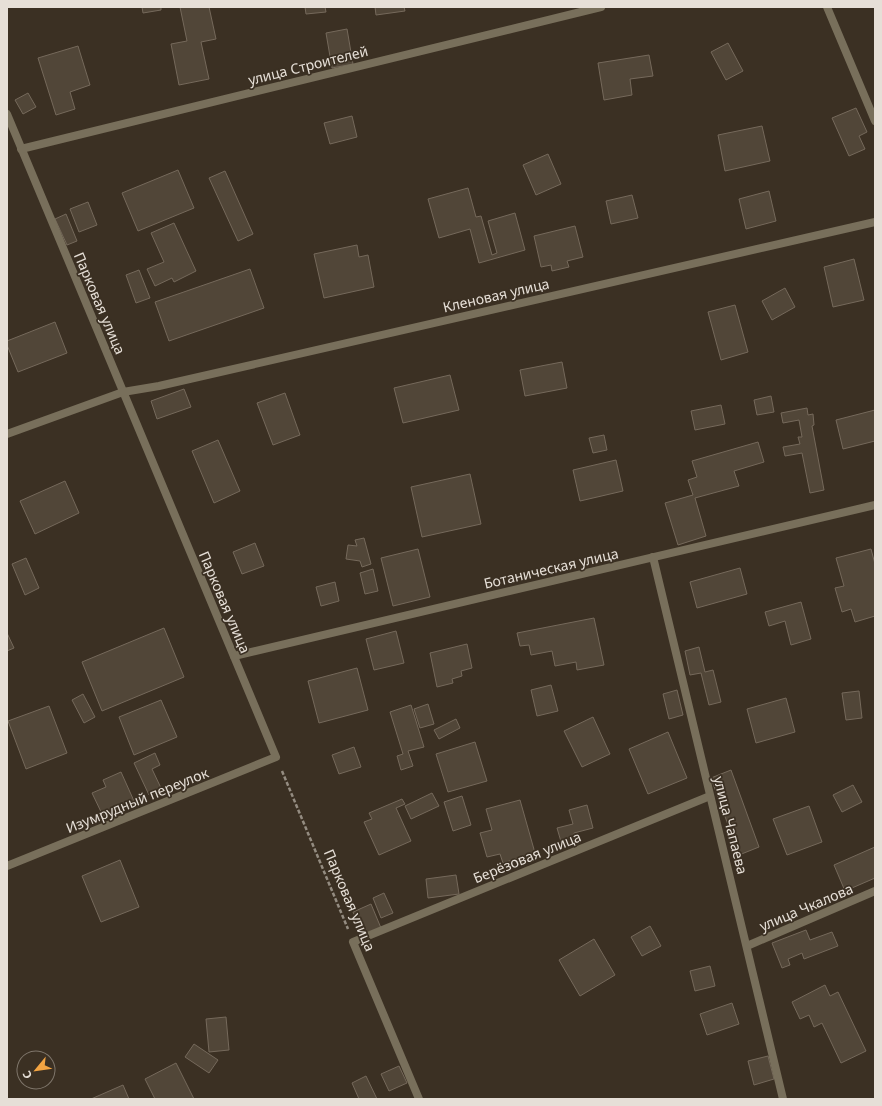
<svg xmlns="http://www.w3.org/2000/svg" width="882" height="1106" viewBox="0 0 882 1106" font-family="'Noto Sans',sans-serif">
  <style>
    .building { fill: #514638; stroke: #75695b }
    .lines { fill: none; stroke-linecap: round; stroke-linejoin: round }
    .path { stroke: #948c81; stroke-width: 2.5; stroke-dasharray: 4 2; stroke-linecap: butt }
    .street { stroke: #786f5b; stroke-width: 8 }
    .labels { text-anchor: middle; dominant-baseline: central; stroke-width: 3.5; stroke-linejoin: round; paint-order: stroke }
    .street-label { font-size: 14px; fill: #e6dfd7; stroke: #3b3023 }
  </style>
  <rect width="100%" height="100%" fill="#3b3023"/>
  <g class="building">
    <path d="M142,7H161V10L143,13Z"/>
    <path d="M180,7H209L216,39L201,42L209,79L179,85L171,44L187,41Z"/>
    <path d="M305,7H325L326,12L306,14Z"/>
    <path d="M375,7H404L405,11L376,15Z"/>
    <path d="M347,29L353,64L332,68L326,33Z"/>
    <path d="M728,43L743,71L726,80L711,52Z"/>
    <path d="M78,46L90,85L70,92L75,109L56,115L38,58Z"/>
    <path d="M649,55L653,76L630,79L632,95L604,100L598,63Z"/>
    <path d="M28,93L36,107L23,114L15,100Z"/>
    <path d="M856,108L867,132L859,136L865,149L849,156L832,118Z"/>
    <path d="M352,116L357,137L330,144L324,123Z"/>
    <path d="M762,126L770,161L725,171L718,135Z"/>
    <path d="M548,154L561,184L536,195L523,165Z"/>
    <path d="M178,170L194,208L138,231L122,193Z"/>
    <path d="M225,171L253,234L238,241L209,178Z"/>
    <path d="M468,188L476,217L481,216L492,255L497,253L488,221L515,213L525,250L479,263L470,229L439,238L428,199Z"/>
    <path d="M769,191L776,221L746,229L739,199Z"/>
    <path d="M632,195L638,218L611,224L606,201Z"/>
    <path d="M88,202L97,225L79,232L70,209Z"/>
    <path d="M66,214L77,241L67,245L55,219Z"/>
    <path d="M174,223L196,271L174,282L172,278L155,286L147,269L164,262L151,233Z"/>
    <path d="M575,226L583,257L567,261L569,267L552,271L551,265L541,267L534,236Z"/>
    <path d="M357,245L359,257L368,255L374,287L324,298L314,254Z"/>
    <path d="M854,259L864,300L833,307L824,267Z"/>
    <path d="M250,269L264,308L169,341L155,302Z"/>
    <path d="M139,270L150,298L136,303L126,275Z"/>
    <path d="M785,288L795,307L772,320L762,301Z"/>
    <path d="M735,305L748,352L721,360L708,312Z"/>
    <path d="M55,322L67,353L18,372L7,345V341Z"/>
    <path d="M562,362L567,388L525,396L520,370Z"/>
    <path d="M450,375L459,410L403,423L394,388Z"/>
    <path d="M184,389L191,407L157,419L151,401Z"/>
    <path d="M285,393L300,435L273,445L257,403Z"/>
    <path d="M771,396L774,412L757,415L754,400Z"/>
    <path d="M721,405L725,424L695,430L691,411Z"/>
    <path d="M807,408L808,415L813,414L814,425L812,426L824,490L810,493L802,453L785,456L783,447L800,444L798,437H802L799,420L783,423L781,413Z"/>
    <path d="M875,410V441L843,449L836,420Z"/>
    <path d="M604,435L607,450L593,453L589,438Z"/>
    <path d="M218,440L240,491L214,503L192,451Z"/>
    <path d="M758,442L764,462L734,471L739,486L695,498L706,536L678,545L665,503L693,495L688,480L697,477L692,461Z"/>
    <path d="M616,460L623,491L580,501L573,470Z"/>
    <path d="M470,474L481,524L422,537L411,487Z"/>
    <path d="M65,481L79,513L35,534L20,501Z"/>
    <path d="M364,538L371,564L362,567L360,561L346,559L348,545L357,546L355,540Z"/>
    <path d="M255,543L264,566L242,574L233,552Z"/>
    <path d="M418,549L430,597L393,606L381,558Z"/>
    <path d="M871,549L875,564V616L855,622L851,609L842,612L835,588L844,586L836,558Z"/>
    <path d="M26,558L39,588L25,595L12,564Z"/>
    <path d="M740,568L747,594L697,608L690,582Z"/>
    <path d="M373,569L378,591L365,594L360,573Z"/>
    <path d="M335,582L339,601L321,606L316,587Z"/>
    <path d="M801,602L811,639L791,645L785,621L769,626L765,612Z"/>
    <path d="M594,618L604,665L577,670L576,662L555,666L552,651L531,655L529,645L520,646L517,633Z"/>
    <path d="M164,628L184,677L102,711L82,662Z"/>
    <path d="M396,631L404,663L374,670L366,639Z"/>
    <path d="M7,633L14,648L7,651Z"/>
    <path d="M467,644L472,668L461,671L462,676L452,679L453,683L437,687L430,653Z"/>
    <path d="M699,647L705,672L713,670L721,702L709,705L701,673L690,675L685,651Z"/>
    <path d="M357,668L368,710L319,723L308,681Z"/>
    <path d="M551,685L558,711L537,716L531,690Z"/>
    <path d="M677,690L683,715L669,719L663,694Z"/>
    <path d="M859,691L862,718L846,720L842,693Z"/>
    <path d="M83,694L95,717L84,723L72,700Z"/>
    <path d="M786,698L795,732L756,743L747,709Z"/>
    <path d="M161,700L177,737L134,755L119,717Z"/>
    <path d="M428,704L434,724L420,728L414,709Z"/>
    <path d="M411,705L424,747L408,751L413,766L401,770L397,756L403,754L390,712Z"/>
    <path d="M49,706L67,753L26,769L8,721Z"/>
    <path d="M593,717L610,754L582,767L564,731Z"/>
    <path d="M456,719L460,728L439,739L434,730Z"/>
    <path d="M668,732L687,778L648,794L629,749Z"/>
    <path d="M475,742L487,781L448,792L436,754Z"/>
    <path d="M354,747L361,767L339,774L332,755Z"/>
    <path d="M155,753L160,765L152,769L161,788L149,795L134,763Z"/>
    <path d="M731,770L759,847L739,855L711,778Z"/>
    <path d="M121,772L134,801L103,816L92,793L106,787L103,780Z"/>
    <path d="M853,785L862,802L842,812L833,795Z"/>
    <path d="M432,793L439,806L411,819L405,806Z"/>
    <path d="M462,796L471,825L453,831L444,802Z"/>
    <path d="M402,799L405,804L396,808L411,841L379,855L364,822L372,819L369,813Z"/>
    <path d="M520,800L535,853L503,863L500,854L487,857L480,833L492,830L486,809Z"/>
    <path d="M587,805L593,828L574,833L576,841L562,845L557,828L573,824L569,810Z"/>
    <path d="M809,806L822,842L787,855L773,819Z"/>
    <path d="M875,847V878L845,891L834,865Z"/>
    <path d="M120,860L139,907L101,922L82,876Z"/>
    <path d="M456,875L459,894L428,898L426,879Z"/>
    <path d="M384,893L393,913L381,918L373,898Z"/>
    <path d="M371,904L381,928L363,935L353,912Z"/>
    <path d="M650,926L661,946L642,956L631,937Z"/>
    <path d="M806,930L810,940L832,932L838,946L804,959L802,953L788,959L790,965L782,968L772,943Z"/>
    <path d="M594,939L615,975L580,996L559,960Z"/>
    <path d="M710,966L715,986L695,991L690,971Z"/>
    <path d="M825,985L830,996L838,992L866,1051L841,1063L822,1023L814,1027L809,1015L800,1019L792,1002Z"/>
    <path d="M732,1003L739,1024L707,1035L700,1014Z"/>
    <path d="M226,1017L229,1050L209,1052L206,1019Z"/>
    <path d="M194,1044L218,1060L209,1073L185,1057Z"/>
    <path d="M768,1056L774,1079L754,1085L748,1061Z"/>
    <path d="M176,1063L194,1099H155L145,1079Z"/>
    <path d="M399,1066L407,1083L389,1091L381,1074Z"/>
    <path d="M366,1076L377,1099H359L352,1083Z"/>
    <path d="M123,1085L129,1099H91Z"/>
  </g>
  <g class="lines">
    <path class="path" d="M282,771L348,929"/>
    <g class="street">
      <path d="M827,7L875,121"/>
      <path d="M7,114L276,757L7,866"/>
      <path d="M21,149L601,7"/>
      <path d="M7,434L123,392L159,386L875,222"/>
      <path d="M653,557L783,1099"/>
      <path d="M234,656L875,505"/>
      <path d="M747,946L875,891"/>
      <path d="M419,1099L353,942L710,796"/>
    </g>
  </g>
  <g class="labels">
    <g class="street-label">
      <text transform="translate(308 65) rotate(-14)">улица Строителей</text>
      <text transform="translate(496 295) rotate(-13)">Кленовая улица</text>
      <text transform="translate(100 303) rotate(67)">Парковая улица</text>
      <text transform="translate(551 568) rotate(-13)">Ботаническая улица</text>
      <text transform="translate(225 602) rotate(67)">Парковая улица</text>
      <text transform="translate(137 800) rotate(-22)">Изумрудный переулок</text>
      <text transform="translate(731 825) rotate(76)">улица Чапаева</text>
      <text transform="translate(527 857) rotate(-22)">Берёзовая улица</text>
      <text transform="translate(350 900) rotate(67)">Парковая улица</text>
      <text transform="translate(806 907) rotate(-23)">улица Чкалова</text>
    </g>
  </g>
  <rect width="882" height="1106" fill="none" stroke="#e6dfd7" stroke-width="16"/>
  <g transform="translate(36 1070) rotate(241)"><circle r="19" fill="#3b3023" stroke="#7f766b"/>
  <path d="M0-3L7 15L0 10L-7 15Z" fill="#f3a442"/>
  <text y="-6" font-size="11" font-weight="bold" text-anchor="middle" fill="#e6dfd7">С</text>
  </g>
</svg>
